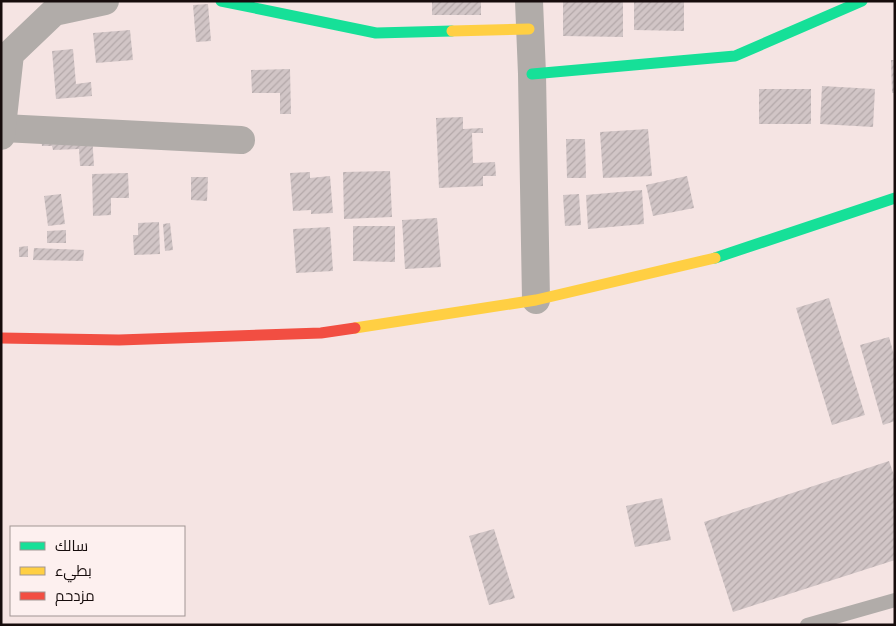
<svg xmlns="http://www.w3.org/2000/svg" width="896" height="626" viewBox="0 0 896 626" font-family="Mulish,Cairo,sans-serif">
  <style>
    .building { fill: url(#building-hatch) }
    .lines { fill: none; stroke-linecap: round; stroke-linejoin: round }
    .lane { stroke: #b1aca9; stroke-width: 14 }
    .street { stroke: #b1aca9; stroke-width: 28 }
    .fast { stroke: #16e098; stroke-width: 11 }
    .slow { stroke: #ffcf43; stroke-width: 11 }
    .jam { stroke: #f24e42; stroke-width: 11 }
  </style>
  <defs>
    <pattern id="building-hatch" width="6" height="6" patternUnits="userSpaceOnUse" patternTransform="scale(1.25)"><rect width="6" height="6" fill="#d1c5c6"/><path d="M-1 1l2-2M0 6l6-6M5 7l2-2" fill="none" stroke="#b3a8a9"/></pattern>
  </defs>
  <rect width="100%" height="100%" fill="#f5e4e3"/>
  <g class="building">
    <rect x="432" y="1" width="49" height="14"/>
    <path d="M563,1H623V37L563,36Z"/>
    <path d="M634,1H684V31L634,30Z"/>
    <path d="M208,4L211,41L196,42L193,5Z"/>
    <path d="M130,30L133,60L96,63L93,33Z"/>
    <path d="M73,49L76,84L91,82L92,96L56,99L52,51Z"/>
    <path d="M891,60H895V93H892Z"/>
    <path d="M290,69L291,114H280V93H252L251,70Z"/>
    <path d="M822,86L875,89L873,127L820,124Z"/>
    <rect x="759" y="89" width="52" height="35"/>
    <path d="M463,117V129L483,128V133H472L473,163L495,162L496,176H483V186L439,188L436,118Z"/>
    <path d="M648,129L652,176L603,178L600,132Z"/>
    <path d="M92,135L94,166H80L79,149L53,150L52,146H42L41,137Z"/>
    <path d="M566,139H585L586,178H567Z"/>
    <path d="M390,171L392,217L344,219L343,172Z"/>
    <path d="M310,172V178L330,176L333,213L311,214V210L293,211L290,173Z"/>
    <path d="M128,173L129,198H111V215L93,216L92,174Z"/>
    <path d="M687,176L694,208L653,216L646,185Z"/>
    <path d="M191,177H208L207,201L191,200Z"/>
    <path d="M642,190L644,224L588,229L586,195Z"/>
    <path d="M61,194L65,224L48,226L44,196Z"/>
    <path d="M579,194L581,225L565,226L563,195Z"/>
    <path d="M437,218L441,267L405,269L402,220Z"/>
    <path d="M159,222L160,254L134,255L133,235H138V223Z"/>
    <path d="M170,223L173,250L165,251L163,224Z"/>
    <path d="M353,226H395V262L353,261Z"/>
    <path d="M330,227L333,271L296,273L293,229Z"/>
    <path d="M66,230V243H47V231Z"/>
    <path d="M28,246V257H19V247Z"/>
    <path d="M34,248L84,250L83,261L33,260Z"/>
    <path d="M829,298L865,415L832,425L796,308Z"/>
    <path d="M889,337L895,358V421L883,425L860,345Z"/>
    <path d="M889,461L895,478V560L733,612L704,522Z"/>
    <path d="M662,498L671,540L635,547L626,506Z"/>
    <path d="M494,529L515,598L489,605L469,536Z"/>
  </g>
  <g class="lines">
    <path class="lane" d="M807,625L895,600"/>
    <g class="street">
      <path d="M529,1L532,74L536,300"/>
      <path d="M3,128L241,140"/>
      <path d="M1,136L10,54L54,12L105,1"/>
    </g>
    <g class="fast">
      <path d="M221,1L376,33L452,31"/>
      <path d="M532,74L735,56L862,1"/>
      <path d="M715,258L895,198"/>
    </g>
    <g class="slow">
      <path d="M452,31L529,29"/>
      <path d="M355,328L536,300L715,258"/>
    </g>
    <path class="jam" d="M1,338L119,340L321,333L355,328"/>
  </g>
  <rect width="896" height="626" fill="none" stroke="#160c0c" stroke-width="5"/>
  <rect x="10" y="526" width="175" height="90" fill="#fdf0ef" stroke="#a19594"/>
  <rect x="20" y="542" width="25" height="8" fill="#16e098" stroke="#a19594"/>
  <text x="55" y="551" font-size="15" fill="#160c0c">سالك</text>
  <rect x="20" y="567" width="25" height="8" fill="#ffcf43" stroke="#a19594"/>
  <text x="55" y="576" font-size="15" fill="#160c0c">بطيء</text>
  <rect x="20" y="592" width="25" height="8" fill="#f24e42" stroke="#a19594"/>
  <text x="55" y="601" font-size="15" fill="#160c0c">مزدحم</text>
</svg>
